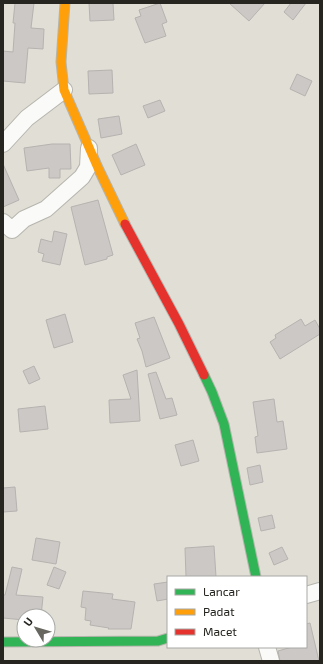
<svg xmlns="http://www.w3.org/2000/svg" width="323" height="664" viewBox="0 0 323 664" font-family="'Exo 2',sans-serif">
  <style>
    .building { fill: #ccc8c6; stroke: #b6b2b0 }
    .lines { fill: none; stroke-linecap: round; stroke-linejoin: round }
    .street-casing { stroke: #b6b5ad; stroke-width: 18 }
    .fast-casing { stroke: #b6b5ad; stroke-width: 11 }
    .slow-casing { stroke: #b6b5ad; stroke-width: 11 }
    .jam-casing { stroke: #b6b5ad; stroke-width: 11 }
    .street { stroke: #fafaf9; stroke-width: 16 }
    .fast { stroke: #30b455; stroke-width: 9 }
    .slow { stroke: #ff9f0a; stroke-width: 9 }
    .jam { stroke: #e5322d; stroke-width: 9 }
  </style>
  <rect width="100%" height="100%" fill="#e0ded5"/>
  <g class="building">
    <path d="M15,3H34L31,28L44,29L43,49L28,48L25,83L3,81V51L13,52L15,23H13Z"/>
    <path d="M89,3H113L114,20L90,21Z"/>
    <path d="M160,3L167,22L162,24L166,36L145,43L135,18L141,16L139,10Z"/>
    <path d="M229,3H265L249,21Z"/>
    <path d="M291,3H306L293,20L284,12Z"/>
    <path d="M112,70L113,93L89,94L88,71Z"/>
    <path d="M297,74L312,81L305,96L290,89Z"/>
    <path d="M160,100L165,111L148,118L143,106Z"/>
    <path d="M119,116L122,134L101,138L98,119Z"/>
    <path d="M52,144H70L71,169H60V178H49V168L27,171L24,148Z"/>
    <path d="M136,144L145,165L121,175L112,155Z"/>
    <path d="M3,164L19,200L3,207Z"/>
    <path d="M98,200L113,255L107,257V259L85,265L71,207Z"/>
    <path d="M54,231L67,234L60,265L42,261L44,254L38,252L41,239L52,242Z"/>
    <path d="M65,314L73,342L54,348L46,320Z"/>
    <path d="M154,317L170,358L146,367L142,351L137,339L140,338L135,323Z"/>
    <path d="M301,319L305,326L315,320L320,329V334L280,359L270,342L276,338L275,335Z"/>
    <path d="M34,366L40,379L29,384L23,371Z"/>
    <path d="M137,370L140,421L110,423L109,400L131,399L123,375Z"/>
    <path d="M156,372L166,399L172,398L177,415L160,419L148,374Z"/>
    <path d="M274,399L277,422L283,421L287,449L257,453L255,437L258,436L253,402Z"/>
    <path d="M45,406L48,429L20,432L18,409Z"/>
    <path d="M193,440L199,461L181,466L175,445Z"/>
    <path d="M260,465L263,482L250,485L247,468Z"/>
    <path d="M15,487L17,511L3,512V488Z"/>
    <path d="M272,515L275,528L261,531L258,518Z"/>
    <path d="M36,538L60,542L56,564L32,560Z"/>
    <path d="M214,546L216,577H186L185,548Z"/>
    <path d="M282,547L288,559L274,565L269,553Z"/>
    <path d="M12,567L22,569L16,595L43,597L41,616H24V620L3,618V595H5Z"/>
    <path d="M54,567L66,572L59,589L47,585Z"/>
    <path d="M168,582V599L157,601L154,584Z"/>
    <path d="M83,591L113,594L112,599L135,602L131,629H108L109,628L90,625L91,621L85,620L86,608L81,607Z"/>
    <path d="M310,623L319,661H280L278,651L292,647H306V624Z"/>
  </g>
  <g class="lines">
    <defs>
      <g id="street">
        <path d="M3,144L27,118L64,90"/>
        <path d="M3,222L12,230L24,219L46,209L82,177L88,167L89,148"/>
        <path d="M306,595L320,591"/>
        <path d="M267,647L271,661"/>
      </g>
      <g id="fast">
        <path d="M204,375L212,392L224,424L256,577"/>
        <path d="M3,642L158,641L168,638"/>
      </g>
      <path id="slow" d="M65,3L61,62L64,90L98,168L125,224"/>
      <path id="jam" d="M125,224L179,324L204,375"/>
    </defs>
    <use href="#street" class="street-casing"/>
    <use href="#fast" class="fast-casing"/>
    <use href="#slow" class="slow-casing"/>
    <use href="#jam" class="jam-casing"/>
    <use href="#street" class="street"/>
    <use href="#fast" class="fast"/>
    <use href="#slow" class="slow"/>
    <use href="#jam" class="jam"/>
  </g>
  <rect width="323" height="664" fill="none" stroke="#26251f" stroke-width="8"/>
  <rect x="167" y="576" width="140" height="72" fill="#ffffff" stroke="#a8a8a5"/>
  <rect x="175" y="589" width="20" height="6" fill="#30b455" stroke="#a8a8a5"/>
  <text x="203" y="596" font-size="12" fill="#26251f">Lancar</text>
  <rect x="175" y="609" width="20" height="6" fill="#ff9f0a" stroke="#a8a8a5"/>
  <text x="203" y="616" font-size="12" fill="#26251f">Padat</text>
  <rect x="175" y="629" width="20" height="6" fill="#e5322d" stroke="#a8a8a5"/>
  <text x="203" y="636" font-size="12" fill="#26251f">Macet</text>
  <g transform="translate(36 628) rotate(308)"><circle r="19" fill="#ffffff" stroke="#a8a8a5"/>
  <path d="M0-3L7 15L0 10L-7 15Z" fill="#67665f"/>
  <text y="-6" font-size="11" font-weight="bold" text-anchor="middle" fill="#26251f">U</text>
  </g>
</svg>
